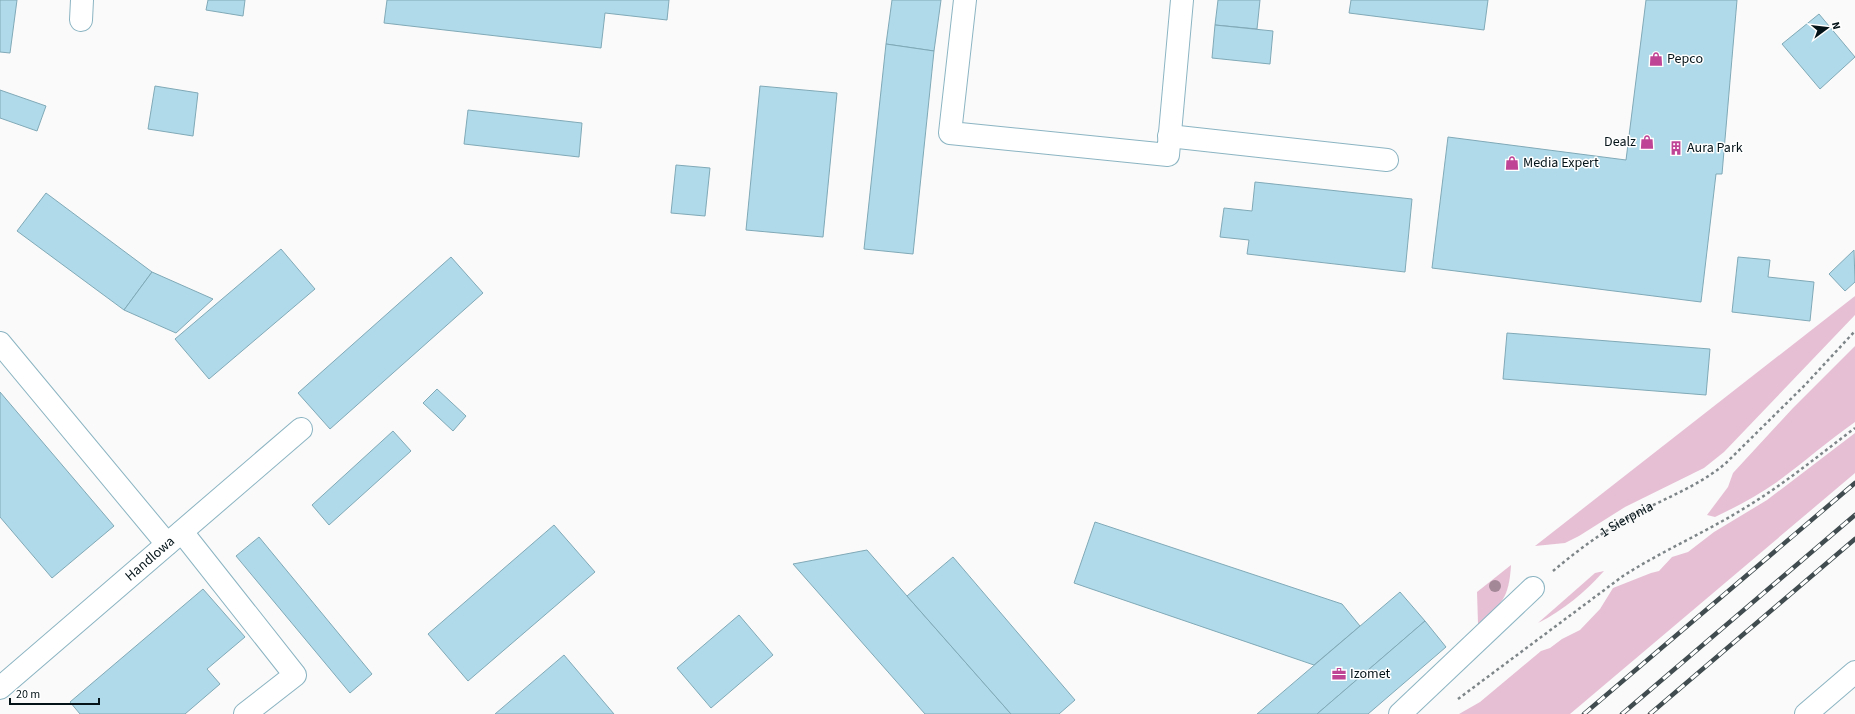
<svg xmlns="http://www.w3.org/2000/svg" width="1855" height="714" viewBox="0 0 1855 714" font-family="'Source Sans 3',sans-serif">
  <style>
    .green { fill: #e6bfd4 }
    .building { fill: #b0dae9; stroke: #80a9b7 }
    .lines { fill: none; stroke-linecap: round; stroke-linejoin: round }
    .minor-casing { stroke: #8bb4c2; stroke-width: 24 }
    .path { stroke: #7e8588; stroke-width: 2.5; stroke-dasharray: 3 3; stroke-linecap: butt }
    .minor { stroke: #fff; stroke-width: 22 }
    .rail-casing { stroke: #404c4f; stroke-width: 4.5 }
    .rail { stroke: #fff; stroke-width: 3; stroke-dasharray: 9; stroke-linecap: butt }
    .tree { fill: #a38898 }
    .labels { text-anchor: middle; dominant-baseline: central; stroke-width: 3; stroke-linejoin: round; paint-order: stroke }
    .poi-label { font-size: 14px; fill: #041318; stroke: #fff; text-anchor: start }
    .street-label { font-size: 14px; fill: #041318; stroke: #fff }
  </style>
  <rect width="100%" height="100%" fill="#fafafa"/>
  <g class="green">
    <path d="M1855,296V315L1724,452L1704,468L1625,507L1579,536L1565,543L1535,546Z"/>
    <path d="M1855,346V422C1828,441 1803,463 1777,482C1757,496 1736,507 1715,517L1707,515L1728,487L1733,473L1793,408Z"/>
    <path d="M1855,433V473L1570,714H1459L1480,702L1541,651L1550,648L1562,639L1580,630L1600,609L1613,588L1651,573L1659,571L1672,557L1688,552L1714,532L1767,500Z"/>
    <path d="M1511,565C1509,598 1502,604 1478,624L1477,592Z"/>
    <path d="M1604,571C1585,592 1564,610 1538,623L1595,573Z"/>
  </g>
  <g class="building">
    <path d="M0,0H17L10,53L0,52Z"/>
    <path d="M208,0H245L243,16L206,10Z"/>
    <path d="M387,0H669L667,20L605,13L601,48L384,23Z"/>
    <path d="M892,0H941L934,51L886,44Z"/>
    <path d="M1218,0H1260L1257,29L1215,25Z"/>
    <path d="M1351,0H1488L1484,30L1349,13Z"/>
    <path d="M1646,0H1737L1722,174H1716L1701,302L1432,268L1448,137L1626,160Z"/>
    <path d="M1819,14L1855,57L1820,89L1782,44Z"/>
    <path d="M1215,25L1273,31L1270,64L1212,58Z"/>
    <path d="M886,44L934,51L913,254L864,249Z"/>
    <path d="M155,86L198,93L193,136L148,129Z"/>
    <path d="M760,86L837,93L823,237L746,230Z"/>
    <path d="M0,90L46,106L37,131L0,118Z"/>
    <path d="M468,110L582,123L579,157L464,144Z"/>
    <path d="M676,165L710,168L705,216L671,213Z"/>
    <path d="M1255,182L1412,199L1405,272L1247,254L1249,240L1220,237L1224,208L1252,211Z"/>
    <path d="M46,193L152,272L124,310L17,231Z"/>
    <path d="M281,249L315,289L209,379L175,339Z"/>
    <path d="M1854,250L1855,282L1845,291L1829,274Z"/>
    <path d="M451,257L483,293L330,429L298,393Z"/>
    <path d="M1738,257L1770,260L1768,277L1814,282L1810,321L1732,312Z"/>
    <path d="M152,272L213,299L176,333L124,310Z"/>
    <path d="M1507,333L1710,349L1706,395L1503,379Z"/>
    <path d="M437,389L466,416L453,431L423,403Z"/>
    <path d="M0,392L114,526L52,578L0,517Z"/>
    <path d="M393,431L411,451L329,525L312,505Z"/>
    <path d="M1095,522L1342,604L1360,626L1314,665L1074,583Z"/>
    <path d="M554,525L595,572L468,681L428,634Z"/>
    <path d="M259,537L372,674L350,693L236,556Z"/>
    <path d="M867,550L907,596L1011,714H925L793,564Z"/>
    <path d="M953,557L1075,700L1059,714H1011L907,596Z"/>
    <path d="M203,589L245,637L207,669L220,684L185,714H80L70,702Z"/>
    <path d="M1400,592L1425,621L1317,714H1257Z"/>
    <path d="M739,615L773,655L711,708L677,668Z"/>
    <path d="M1425,621L1446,647L1368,714H1317Z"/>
    <path d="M564,655L614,714H495Z"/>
  </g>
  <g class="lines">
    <defs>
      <g id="minor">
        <path d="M965,0L950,133L1168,155L1182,0"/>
        <path d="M81,20L82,0"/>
        <path d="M1169,136L1387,160"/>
        <path d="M0,343L167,544"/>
        <path d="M182,532L295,675L245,714"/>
        <path id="s2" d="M0,688L301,429"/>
        <path d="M1400,714L1533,588"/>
        <path d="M1806,714L1855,672"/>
      </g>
    </defs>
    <use href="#minor" class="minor-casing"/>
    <g class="path">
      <path id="s1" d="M1553,571C1578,550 1606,529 1636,514C1667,497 1699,486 1726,463L1805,385L1855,331"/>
      <path d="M1458,699L1623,576C1662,551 1704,533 1743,509C1783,485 1818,456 1855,428"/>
    </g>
    <use href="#minor" class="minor"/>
    <defs>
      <g id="rail">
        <path d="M1584,714L1855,483"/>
        <path d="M1622,714L1855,515"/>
        <path d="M1650,714L1855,539"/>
      </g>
    </defs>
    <use href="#rail" class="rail-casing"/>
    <use href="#rail" class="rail"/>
  </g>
  <circle class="tree" cx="1495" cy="586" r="6"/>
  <defs>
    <symbol id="shop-bare" viewBox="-9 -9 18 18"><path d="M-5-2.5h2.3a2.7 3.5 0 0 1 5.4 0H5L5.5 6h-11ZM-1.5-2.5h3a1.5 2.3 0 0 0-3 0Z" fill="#c04495" stroke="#fff" stroke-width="2.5" paint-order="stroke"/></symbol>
    <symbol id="building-bare" viewBox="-9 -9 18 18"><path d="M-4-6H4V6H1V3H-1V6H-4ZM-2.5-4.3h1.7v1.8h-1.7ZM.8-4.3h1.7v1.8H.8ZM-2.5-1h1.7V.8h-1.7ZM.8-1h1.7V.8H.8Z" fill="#c04495" stroke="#fff" stroke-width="2.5" paint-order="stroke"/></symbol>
    <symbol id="office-bare" viewBox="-9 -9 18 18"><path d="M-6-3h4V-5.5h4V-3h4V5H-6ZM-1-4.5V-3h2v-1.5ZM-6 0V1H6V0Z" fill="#c04495" stroke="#fff" stroke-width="2.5" paint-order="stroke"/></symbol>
  </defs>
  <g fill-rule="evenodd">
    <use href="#shop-bare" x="1646" y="49" width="20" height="20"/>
    <use href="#shop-bare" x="1637" y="132" width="20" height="20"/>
    <use href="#building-bare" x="1666" y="138" width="20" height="20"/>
    <use href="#shop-bare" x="1502" y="153" width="20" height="20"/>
    <use href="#office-bare" x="1329" y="664" width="20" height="20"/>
  </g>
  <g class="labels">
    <g class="poi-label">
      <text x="1667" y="59">Pepco</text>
      <text x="1636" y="142" text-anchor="end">Dealz</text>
      <text x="1687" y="148">Aura Park</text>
      <text x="1523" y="163">Media Expert</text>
      <text x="1350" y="674">Izomet</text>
    </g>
    <g class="street-label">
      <text stroke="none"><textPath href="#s1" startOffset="90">1 Sierpnia</textPath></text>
      <text stroke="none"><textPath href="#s2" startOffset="198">Handlowa</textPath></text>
    </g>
  </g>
  <g transform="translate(1827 28) rotate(75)" stroke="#ffffff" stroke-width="3" paint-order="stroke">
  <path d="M0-3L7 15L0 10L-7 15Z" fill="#041318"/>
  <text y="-6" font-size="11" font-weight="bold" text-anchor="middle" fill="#041318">N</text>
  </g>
  <path d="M10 698v6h89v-6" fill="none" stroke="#041318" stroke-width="2"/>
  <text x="16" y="698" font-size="12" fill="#041318" stroke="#ffffff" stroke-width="3" paint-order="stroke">20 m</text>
</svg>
